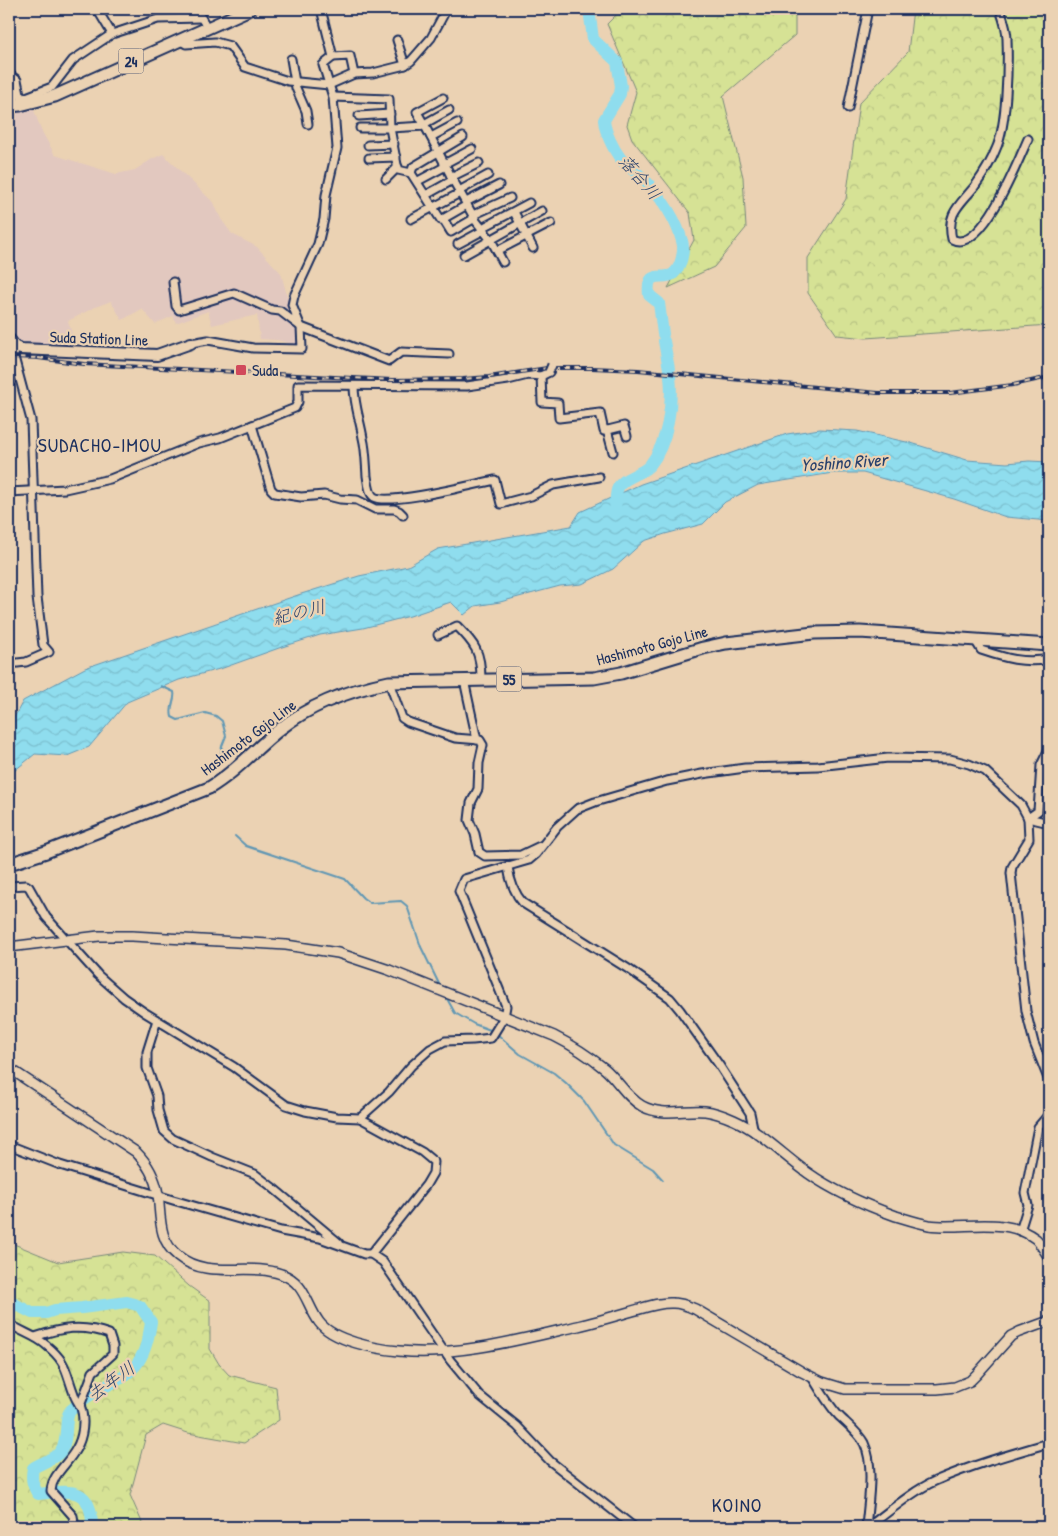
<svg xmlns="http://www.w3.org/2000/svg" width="1058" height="1536" viewBox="0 0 1058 1536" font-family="'Patrick Hand','Klee One',sans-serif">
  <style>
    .built { fill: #e2c8bf }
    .forest { fill: url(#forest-crowns); stroke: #78887a }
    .water { fill: url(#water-waves); stroke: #6197b4 }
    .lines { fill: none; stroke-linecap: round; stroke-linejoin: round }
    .stream { stroke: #6197b4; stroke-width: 2 }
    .river { stroke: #8fddee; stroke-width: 12 }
    .minor-casing { stroke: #1b2f5e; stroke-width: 11 }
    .tertiary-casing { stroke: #1b2f5e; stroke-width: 12 }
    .secondary-casing { stroke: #1b2f5e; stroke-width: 14 }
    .primary-casing { stroke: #1b2f5e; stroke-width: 15 }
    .trunk-casing { stroke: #1b2f5e; stroke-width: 15 }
    .minor { stroke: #ebd2b3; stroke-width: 7 }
    .tertiary { stroke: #ebd2b3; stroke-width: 9 }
    .secondary { stroke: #ebd2b3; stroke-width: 10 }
    .primary { stroke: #ebd2b3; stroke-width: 11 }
    .trunk { stroke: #ebd2b3; stroke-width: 11 }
    .rail-casing { stroke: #1b2f5e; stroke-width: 4 }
    .rail { stroke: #ebd2b3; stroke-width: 2; stroke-dasharray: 5.5; stroke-linecap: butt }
    .minor-bridge-casing { stroke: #1b2f5e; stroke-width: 11; stroke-linecap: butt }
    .minor-bridge { stroke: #ebd2b3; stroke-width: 7 }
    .poi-dot { fill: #d1495b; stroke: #ebd2b3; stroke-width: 2 }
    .labels { text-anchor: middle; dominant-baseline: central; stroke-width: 4.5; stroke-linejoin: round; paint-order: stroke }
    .shield { fill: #ebd2b3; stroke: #596078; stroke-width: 1 }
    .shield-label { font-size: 15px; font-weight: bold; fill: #1b2f5e }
    .street-label { font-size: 16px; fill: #1b2f5e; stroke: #ebd2b3 }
    .poi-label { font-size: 16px; fill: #1b2f5e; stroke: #ebd2b3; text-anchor: start }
    .water-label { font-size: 18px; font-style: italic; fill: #27406c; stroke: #ebd2b3 }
    .quarter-label { font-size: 19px; letter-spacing: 1px; fill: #1b2f5e; stroke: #ebd2b3 }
  </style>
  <defs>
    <pattern id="forest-crowns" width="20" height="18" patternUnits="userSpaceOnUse" patternTransform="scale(1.25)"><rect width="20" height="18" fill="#d6e295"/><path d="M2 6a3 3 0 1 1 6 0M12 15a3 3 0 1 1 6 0" fill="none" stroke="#b7c283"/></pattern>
    <pattern id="water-waves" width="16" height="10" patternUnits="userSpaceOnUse" patternTransform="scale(1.25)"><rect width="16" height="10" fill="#8fddee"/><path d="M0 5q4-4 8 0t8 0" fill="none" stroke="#7bbece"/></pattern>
  </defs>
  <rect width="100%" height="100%" fill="#ebd2b3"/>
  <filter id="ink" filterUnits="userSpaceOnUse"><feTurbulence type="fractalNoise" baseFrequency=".02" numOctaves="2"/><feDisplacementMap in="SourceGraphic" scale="10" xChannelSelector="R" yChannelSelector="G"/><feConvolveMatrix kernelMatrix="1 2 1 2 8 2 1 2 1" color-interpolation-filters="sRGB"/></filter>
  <g filter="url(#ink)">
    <path class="built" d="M34,110L41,130L55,155L116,174L135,170L152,159L163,154L214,203L221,219L232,234L257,247L281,273L290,307L298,321L299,341L297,345L277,340L260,339L257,315L212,325L208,311L176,323L173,316L155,324L142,309L122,320L111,301L93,308L68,321L77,349L16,344L9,331V115L14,113Z"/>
    <g class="forest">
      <path d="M622,9H795V35L723,96L743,177L746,228L714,267L668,288L694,240L690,213L632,139L627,125L636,92L607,24Z"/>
      <path d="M913,9H1049V325L866,338L837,335L808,293V258L846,199L859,103L908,52Z"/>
      <path d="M9,1242L58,1262L123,1252L155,1256L189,1286L210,1301V1349L219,1364L229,1375L276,1387L279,1420L244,1443L188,1433L163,1425L146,1435L130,1495L144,1527H9Z"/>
    </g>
    <path class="water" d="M820,429L857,431L911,443L967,460L1007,463L1029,461L1049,462V521L1006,517L954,499L863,473H833L758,485L725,502L703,524L665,534L644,541L613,569L582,584L560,586L500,602L475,606L464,615L451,602L410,616L363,628L320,635L279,648L223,668L179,680L127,702L89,747L67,756L35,754L9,775V727L23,701L85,668L298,595L359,576L408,566L438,549L571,526L580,512L641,484L787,434Z"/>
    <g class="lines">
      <g class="stream">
        <path d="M161,686L174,692C176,701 169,705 172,717L178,720L205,713L216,716L222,721L226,736L222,746L220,761L209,772"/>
        <path d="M235,836L246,846L345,879L363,898L370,903L401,901L407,906L421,947L440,986"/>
        <path d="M446,997L455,1013L474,1024L493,1031"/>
        <path d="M497,1034L520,1054L554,1073L566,1083L584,1101L614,1145L653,1169L663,1180"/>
      </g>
      <g class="river">
        <path d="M589,9L593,39L617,62L621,86L620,94L604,120C605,132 613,149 621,159C627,167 637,172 644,179C660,196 676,219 682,241C685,250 681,268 673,274C662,281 646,268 649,295L659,303L663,334"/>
        <path d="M664,341L669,369"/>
        <path d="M615,513C616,506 615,497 617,490C621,477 642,475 650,465C668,443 673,404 670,376"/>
        <path d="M9,1301L32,1313H46L55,1310L82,1308L127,1302L140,1306L151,1322C142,1389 110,1373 71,1410C63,1417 70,1439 60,1452C54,1459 41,1463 33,1468C31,1478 32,1485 38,1494C69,1491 92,1485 92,1527"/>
      </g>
      <defs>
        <g id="minor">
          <path d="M97,9L112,34"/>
          <path d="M196,9L208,29"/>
          <path d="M1000,9C1003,18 1007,29 1007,39C1008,65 1007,126 996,149C991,162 983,175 975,186C960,205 946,213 952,239C954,240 957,241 959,241C987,241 1018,161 1028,139"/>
          <path d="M397,40L405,65"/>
          <path d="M181,41L186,44L215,42L230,46L245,67L288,81L329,85L354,74L373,73L405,65L411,61L431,38L445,12V9"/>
          <path d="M333,57L350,56L354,74"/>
          <path d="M291,59L296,88L306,111L308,124"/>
          <path d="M9,74L17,80L21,99"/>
          <path d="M333,97L389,99L390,128L425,126L453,180L476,221L491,240L503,262"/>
          <path d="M20,105L21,99L52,87L73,60L112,34L158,19L201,18"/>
          <path d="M848,108L868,9"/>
          <path d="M359,116L390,114"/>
          <path d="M424,124L449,110"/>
          <path d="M425,126L417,112L443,98"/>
          <path d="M360,128H390L398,170L411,173L441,220L467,205"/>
          <path d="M431,137L457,123"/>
          <path d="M368,145L394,144"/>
          <path d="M369,158L396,157"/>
          <path d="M444,164L472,149"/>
          <path d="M411,173L413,167L463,137"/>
          <path d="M451,177L479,163"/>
          <path d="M386,179L398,167"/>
          <path d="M418,181L446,166"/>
          <path d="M459,191L488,175"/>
          <path d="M426,195L453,180"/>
          <path d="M466,202L499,185"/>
          <path d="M514,212L533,248"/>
          <path d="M473,215L510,198"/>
          <path d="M411,219L460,193"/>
          <path d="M443,219L451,232L475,218"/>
          <path d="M482,228L529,203"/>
          <path d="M458,244L484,230"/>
          <path d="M497,251L551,223"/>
          <path d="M464,255L542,211"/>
          <path d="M173,282L176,306L179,310L234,293L272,310L280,311L301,327L389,361L401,352L449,354"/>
          <path d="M191,343L208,340L253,348L302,349L301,327L292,305L294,296L318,244L324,219L326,195L337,148L333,97L323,65L333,57L321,9"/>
          <path d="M541,376L542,402L558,403L559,418L600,413L604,431L624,426L627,436"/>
          <path d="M354,386C354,404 360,420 363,438C366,450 366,463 367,476C368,482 369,494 374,497C389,506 475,484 495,480L501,504L531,496L553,485L599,477"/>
          <path d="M252,425L271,489L275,493L301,497L324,495L340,499L357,500L375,509H394L399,511L403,515"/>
          <path d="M607,430L613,452"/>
          <path d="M9,492L65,489L110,479L199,443L220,438L295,408L298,402V385L467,386L508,380L528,375L541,376L549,372"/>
          <path d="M438,635L457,626C475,644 481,652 481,679"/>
          <path d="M975,640L981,650C1005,658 1024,664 1049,659"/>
          <path d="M9,664L26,662L49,652L43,645L37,597L31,420L14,357L15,347"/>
          <path d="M464,680L477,740"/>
          <path d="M389,682L402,718L408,722L455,738L480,740L483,745L479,763L478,789L471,803L469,820L475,834L479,852L485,856L521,855L540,846"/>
          <path d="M1028,818L1038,811L1041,765L1049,749"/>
          <path d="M1028,818L1049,823"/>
          <path d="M508,867C510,881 514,893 523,903L630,970L670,998L680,1010L719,1065L750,1113L754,1132"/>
          <path d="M9,886L26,885L29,887L46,917L98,975L124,998L144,1012L234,1067L286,1105L305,1111L337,1117L360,1118L422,1152L434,1162L433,1173L426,1185L371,1254"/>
          <path d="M157,1020L147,1052V1068L157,1096L158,1110L164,1131L173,1139L212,1157L255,1174L272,1187L339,1243"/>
          <path d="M360,1118L389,1092L411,1066L430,1049L445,1041L473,1040L491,1038L504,1017L506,1006L459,891L464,879L529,860L536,854L557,827L577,809L595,802L667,781L702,774L745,768L818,766L888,758L950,759L969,764L985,771L1021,805L1028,818L1029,839L1012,867L1011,873L1026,1011L1034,1043L1049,1081"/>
          <path d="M9,1145L60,1165L173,1200L281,1231L320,1238L364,1254H371L383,1262L450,1360L479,1395L517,1426L550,1461L634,1527"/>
          <path d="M1020,1231L1028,1205L1025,1193L1038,1127L1049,1114"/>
          <path d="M9,1323C20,1332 35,1335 46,1345C67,1362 65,1370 74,1394C75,1399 79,1403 81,1408C85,1421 83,1437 76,1449C68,1464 52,1474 51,1491L73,1516L75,1527"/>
          <path d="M35,1337C60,1328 83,1324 109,1334L113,1346V1354L93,1372L80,1406"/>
          <path d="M812,1377C820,1390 828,1404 838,1415C847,1424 858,1432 864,1443C875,1466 868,1503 866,1527"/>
          <path d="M868,1527C890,1511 911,1492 935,1481C972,1465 1011,1454 1049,1443"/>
        </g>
        <g id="tertiary">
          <path d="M9,947L99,936H132L286,945L338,953L389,970L554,1036C572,1045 589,1056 605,1069C618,1080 626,1097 642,1106C662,1117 685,1109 705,1111C715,1112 725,1116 734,1120C761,1132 784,1156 808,1173C832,1190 868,1206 896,1216C906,1219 918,1223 929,1225C964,1230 1004,1215 1036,1239C1041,1244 1045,1252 1049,1257"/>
          <path d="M9,1068L136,1152C148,1164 155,1177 158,1194C161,1218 158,1240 178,1256C207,1280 249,1262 281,1274C305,1282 306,1304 319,1322C333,1341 377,1349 399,1351C457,1357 522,1339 578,1326C595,1322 612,1317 629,1312C644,1308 658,1302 673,1303C681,1303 688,1306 695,1309L802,1372L822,1382L845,1389H937L955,1387L970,1381L977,1374L1011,1336L1019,1332L1049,1321"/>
        </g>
        <path id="secondary" d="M9,339L15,347L21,349L157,355L191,343"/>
        <path id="primary" d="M9,864L46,852L209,788C236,772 256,748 280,729C311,704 351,690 389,682L594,678L621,673L703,648L726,643L814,633L860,632L1049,645"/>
        <path id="trunk" d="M9,106L20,105L55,96L250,9"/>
      </defs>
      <use href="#minor" class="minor-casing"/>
      <use href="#tertiary" class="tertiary-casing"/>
      <use href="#secondary" class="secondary-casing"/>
      <use href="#primary" class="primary-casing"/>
      <use href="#trunk" class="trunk-casing"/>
      <use href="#minor" class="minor"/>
      <use href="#tertiary" class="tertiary"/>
      <use href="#secondary" class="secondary"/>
      <use href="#primary" class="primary"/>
      <use href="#trunk" class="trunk"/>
      <defs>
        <g id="rail">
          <path d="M9,357L44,358"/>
          <path d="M38,358L84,364L392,380L463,379L489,377L547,368H592L638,370L878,393H950L1013,385L1049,377"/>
        </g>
      </defs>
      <use href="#rail" class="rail-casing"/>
      <use href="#rail" class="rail"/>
      <defs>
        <path id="minor-bridge" d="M549,372L552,365"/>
      </defs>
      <use href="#minor-bridge" class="minor-bridge-casing"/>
      <use href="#minor-bridge" class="minor-bridge"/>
    </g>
  </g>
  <rect class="poi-dot" x="235" y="364" width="12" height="12" rx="2.5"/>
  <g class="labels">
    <g class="shield">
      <rect x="118.5" y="48.5" width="25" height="25" rx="4"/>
      <rect x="496.5" y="666.5" width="25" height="25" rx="4"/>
    </g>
    <g class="shield-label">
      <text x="131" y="61">24</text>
      <text x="509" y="679">55</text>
    </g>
    <g class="street-label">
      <text transform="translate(99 338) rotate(2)">Suda Station Line</text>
      <text transform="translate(652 645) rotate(-15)">Hashimoto Gojo Line</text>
      <text transform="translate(248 737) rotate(-37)">Hashimoto Gojo Line</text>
    </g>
    <g class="poi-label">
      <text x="252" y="370">Suda</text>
    </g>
    <g class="water-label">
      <text transform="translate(640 177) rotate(49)">落合川</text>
      <text transform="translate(844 462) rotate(-4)">Yoshino River</text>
      <text transform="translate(299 612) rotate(-14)">紀の川</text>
      <text transform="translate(111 1381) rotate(-36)">去年川</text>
    </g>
    <g class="quarter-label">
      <text x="100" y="445">SUDACHO-IMOU</text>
      <text x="737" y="1505">KOINO</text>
    </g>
  </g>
  <rect width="1058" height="1536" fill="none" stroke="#ebd2b3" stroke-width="30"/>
  <rect x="15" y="15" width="1028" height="1506" fill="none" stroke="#1b2f5e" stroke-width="2" filter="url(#ink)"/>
</svg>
